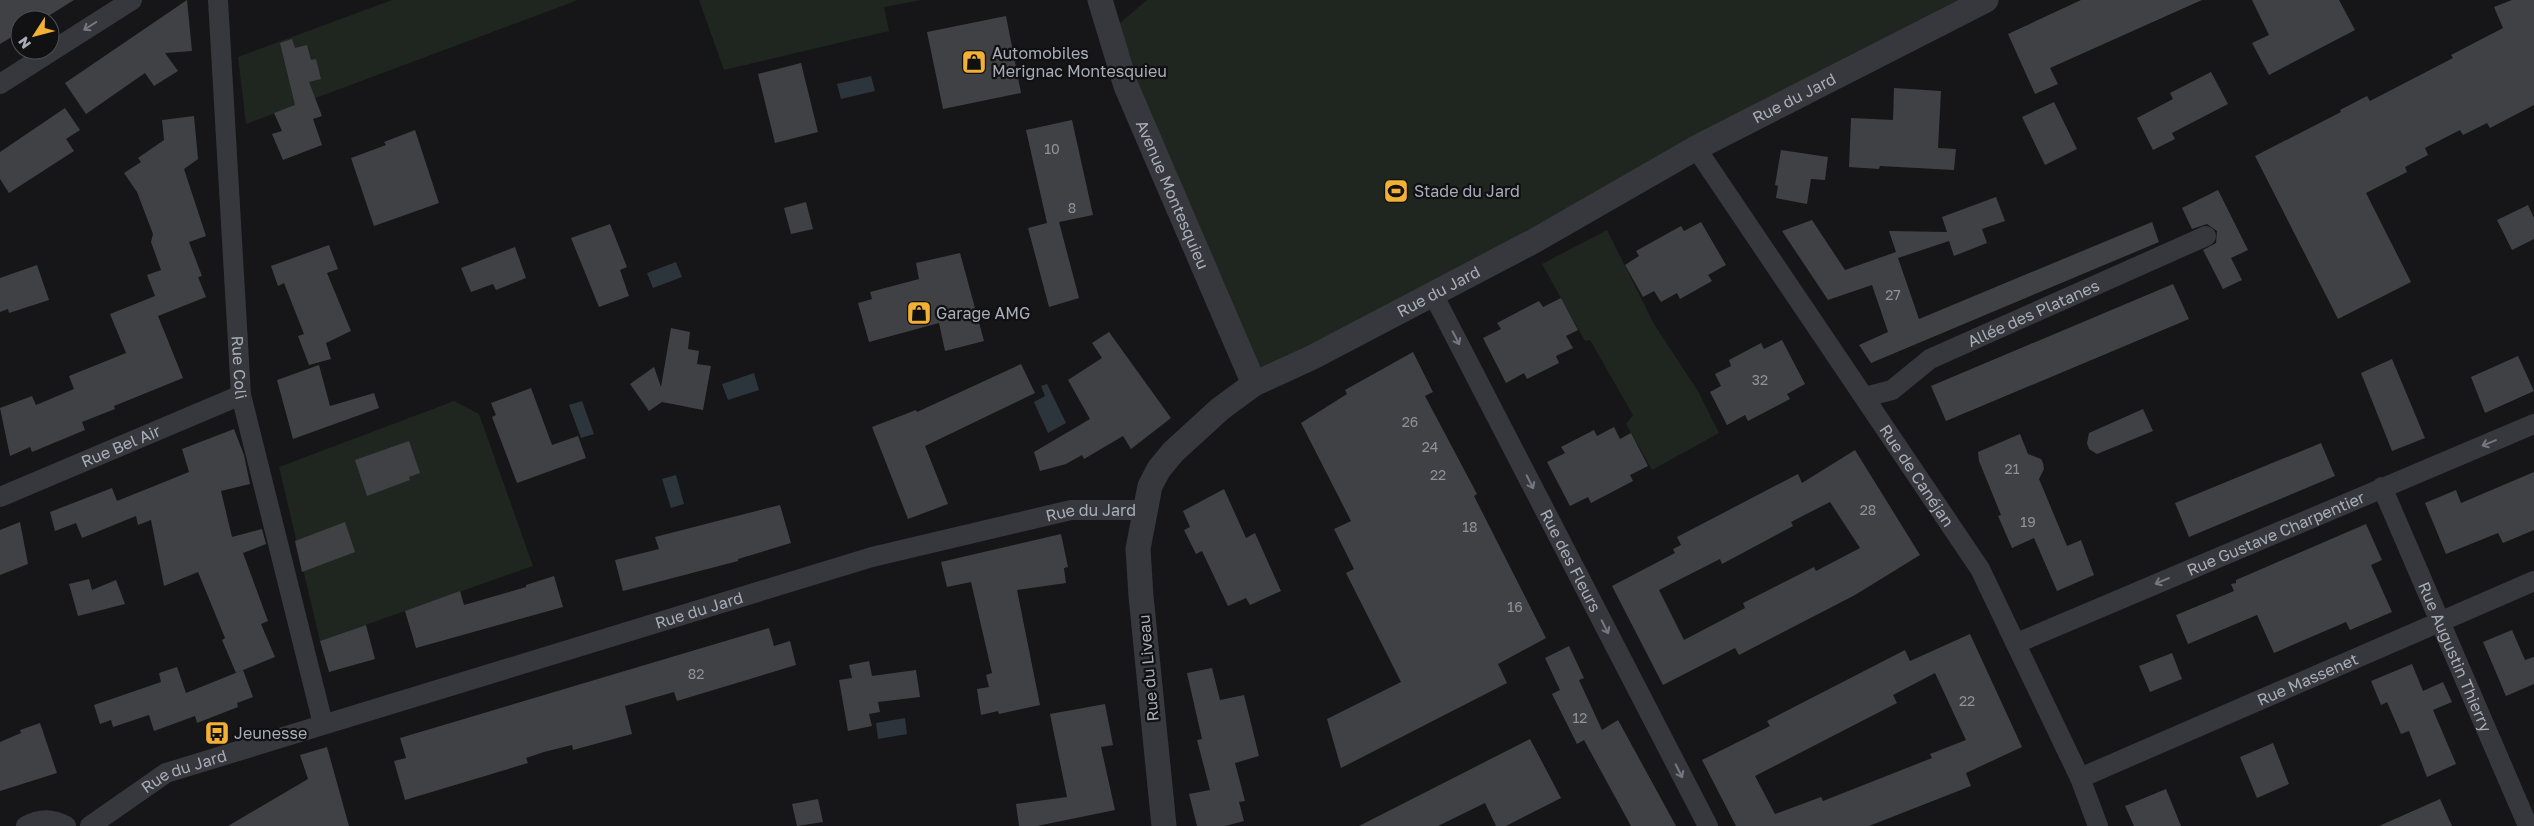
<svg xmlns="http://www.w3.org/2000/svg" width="2534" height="826" viewBox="0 0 2534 826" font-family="'Golos Text',sans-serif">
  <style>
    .green { fill: #1e261f }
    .water { fill: #2c353c }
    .building { fill: #404145; fill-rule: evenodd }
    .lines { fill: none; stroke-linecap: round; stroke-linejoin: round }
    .minor { stroke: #37383d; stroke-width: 20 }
    .tertiary { stroke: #37383d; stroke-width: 25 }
    .oneway { stroke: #757881 }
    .labels { text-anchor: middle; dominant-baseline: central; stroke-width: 4.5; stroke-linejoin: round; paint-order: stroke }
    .number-label { font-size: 14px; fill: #8e929b }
    .poi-label { font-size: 16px; fill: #a8adb8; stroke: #111113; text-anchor: start }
    .street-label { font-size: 16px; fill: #a8adb8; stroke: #111113 }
  </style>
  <rect width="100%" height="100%" fill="#161618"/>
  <g class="green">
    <path d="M392,0H578L246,124L238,57Z"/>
    <path d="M699,0H922L884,7L889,31L724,70Z"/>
    <path d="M1147,0H1986L1254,384L1108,33Z"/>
    <path d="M1607,230L1654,324L1699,393L1719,433L1652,470L1626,424L1633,415L1590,340L1585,341L1542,264Z"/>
    <path d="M454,401L479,414L533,566L320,641L279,467Z"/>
  </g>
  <g class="water">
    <path d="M871,76L875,91L841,99L837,84Z"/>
    <path d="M676,262L682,277L653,288L647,273Z"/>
    <path d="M754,373L759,390L728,400L722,384Z"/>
    <path d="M1047,384L1066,423L1048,433L1034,402L1045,396L1041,386Z"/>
    <path d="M582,401L594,434L581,438L569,405Z"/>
    <path d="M676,475L684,504L671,508L662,479Z"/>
    <path d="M905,718L907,734L878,739L876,723Z"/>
  </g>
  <g class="building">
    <path d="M0,0H74L42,20H20V32L0,44Z"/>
    <path d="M187,0L192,51L165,53L178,71L154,86L145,73L86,114L65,83Z"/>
    <path d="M2081,0H2202L2050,68L2058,84L2035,94L2008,34Z"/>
    <path d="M2252,0H2339L2355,30L2269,75L2252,43L2269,35Z"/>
    <path d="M2512,0H2534V105L2490,128L2487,123L2463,135L2460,130L2425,148L2428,155L2405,167L2407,172L2366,193L2411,282L2338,319L2255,156L2341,112L2340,110L2367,96L2370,101L2453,58L2451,55L2503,28L2494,7Z"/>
    <path d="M1006,16L1021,93L943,109L927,32Z"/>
    <path d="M292,39L295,48L307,45L311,60L316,59L321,79L309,82L322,116L313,119L322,145L283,160L272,134L282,131L274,113L295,105L280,43Z"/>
    <path d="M801,63L818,132L775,143L758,74Z"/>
    <path d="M2211,72L2228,104L2172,133L2175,139L2153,150L2137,118L2173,99L2170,93Z"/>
    <path d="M1894,88L1941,91L1938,148L1956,149L1954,170L1880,166L1879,169L1849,167L1851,118L1893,120Z"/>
    <path d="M2054,102L2077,149L2045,165L2022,117Z"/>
    <path d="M65,108L80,130L66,139L74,151L9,193L0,179V152Z"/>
    <path d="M194,116L198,159L184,169L206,236L189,242L202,276L198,277L206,297L158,316L183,378L114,406L115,409L82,422L85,430L32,452L30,447L10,456L0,408L32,396L36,405L74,389L69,376L126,353L110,314L155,296L147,275L161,270L151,242L153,234L137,192L124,173L141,162L138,158L164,140L162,120Z"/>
    <path d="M1072,120L1093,215L1059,222L1079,298L1049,307L1028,228L1047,223L1026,130Z"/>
    <path d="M415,130L439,203L374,226L351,158L386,145L384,142Z"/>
    <path d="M1781,150L1828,157L1825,180L1811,179L1807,204L1776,198L1778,186L1775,185Z"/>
    <path d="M2218,190L2248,250L2231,258L2242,280L2223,289L2203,250L2216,243L2217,231L2207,224L2192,229L2182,208Z"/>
    <path d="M1996,197L2005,221L1982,229L1987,243L1954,256L1949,241L1898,258L1919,319L2152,222L2159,242L1871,363L1859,345L1888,332L1872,285L1828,300L1782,231L1812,220L1845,270L1896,252L1889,231L1947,232L1942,217Z"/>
    <path d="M806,202L813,229L791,234L784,208Z"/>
    <path d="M2528,205L2534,218V239L2512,250L2497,220Z"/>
    <path d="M1701,222L1726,265L1708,275L1712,281L1680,299L1677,293L1661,302L1654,291L1643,297L1625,265L1639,256L1636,251L1681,226L1684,231Z"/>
    <path d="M610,224L627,267L620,270L629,296L599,307L571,238Z"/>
    <path d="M329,245L338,269L327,273L351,331L326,343L331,359L309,365L298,336L304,334L284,283L278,286L271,266Z"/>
    <path d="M515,247L526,278L496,290L493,284L471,292L461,268Z"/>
    <path d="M960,253L984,341L945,351L939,323L869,342L858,303L872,299L870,292L919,279L916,263Z"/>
    <path d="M37,265L49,300L9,313L8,309L0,312V278Z"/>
    <path d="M2173,284L2189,319L1946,421L1931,386Z"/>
    <path d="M1561,298L1578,330L1566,336L1573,348L1556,356L1559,363L1527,379L1524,373L1506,383L1483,338L1501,329L1497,323L1539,301L1543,307Z"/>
    <path d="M671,328L690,332L688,349L699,351L697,364L711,366L703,410L662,402L649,411L630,384L654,367L661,387Z"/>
    <path d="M1109,332L1171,418L1131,449L1123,436L1084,459L1082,455L1066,464L1040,471L1034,452L1090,419L1068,380L1102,358L1092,343Z"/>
    <path d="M1782,340L1805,384L1787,394L1790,399L1748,421L1745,415L1727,425L1710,392L1721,386L1715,374L1731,366L1729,360L1761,343L1764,349Z"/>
    <path d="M1413,352L1433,392L1425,396L1477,494L1474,496L1546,638L1498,664L1507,683L1341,768L1327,719L1401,682L1346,573L1354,569L1334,529L1351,521L1301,423L1347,394L1345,390Z"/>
    <path d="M2518,356L2534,391L2485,413L2471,377Z"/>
    <path d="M2392,359L2425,438L2392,451L2361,373Z"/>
    <path d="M1021,364L1035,393L925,446L948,504L908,519L872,427L916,410L917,412Z"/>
    <path d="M319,365L330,406L374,393L379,408L293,439L277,380Z"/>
    <path d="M531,388L552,445L578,436L586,458L517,483L492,417L496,415L491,403Z"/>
    <path d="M2143,409L2153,431L2097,454L2089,449L2087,443L2089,433Z"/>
    <path d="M1614,427L1620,439L1631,433L1648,466L1630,475L1633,481L1591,503L1588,497L1570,506L1547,462L1565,453L1561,447L1594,430L1597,436Z"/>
    <path d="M234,429L244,455L250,484L221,491L232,537L262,529L266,544L243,553L268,621L261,624L275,657L236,673L222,640L225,638L198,572L164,586L151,520L138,525L136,516L82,538L76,523L55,531L50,512L112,488L117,501L189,472L182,449Z"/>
    <path d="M2020,434L2028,454L2041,459L2043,463L2044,469L2039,479L2067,546L2081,540L2094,575L2057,591L2034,538L2012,548L1998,516L2001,515L1979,461L1978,452Z"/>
    <path d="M409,441L420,473L409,477L410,480L367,496L355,460Z"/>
    <path d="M2321,443L2335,476L2189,537L2175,503Z"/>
    <path d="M1855,450L1920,555L1855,595L1739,655L1735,648L1663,685L1612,586L1675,553L1673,549L1681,545L1677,537L1798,474L1802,483ZM1830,502L1860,548L1816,571L1814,567L1743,603L1745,608L1684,640L1659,590L1720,559L1722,564L1793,526L1791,522Z"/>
    <path d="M2534,472V530L2503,543L2498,533L2446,554L2425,503L2456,490L2461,503Z"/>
    <path d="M1224,489L1246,538L1255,533L1281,591L1250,605L1246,598L1228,606L1202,551L1196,554L1184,530L1190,527L1183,511Z"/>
    <path d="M780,505L791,543L738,559V561L623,591L615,560L659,549L655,537Z"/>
    <path d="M20,522L28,564L0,575V530Z"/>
    <path d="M345,522L355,552L302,572L295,541Z"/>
    <path d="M2366,524L2382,560L2371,565L2392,612L2350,630L2346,622L2274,653L2257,615L2188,644L2176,615L2234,591L2231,584L2236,583V580Z"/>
    <path d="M1061,534L1068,567L1064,568L1066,583L1017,590L1040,705L999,714L998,711L981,715L977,689L989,687L986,675L992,673L971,582L947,587L941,562Z"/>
    <path d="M554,576L563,607L416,648L405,611L460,591L464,605L526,587V585Z"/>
    <path d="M89,579L92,590L116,580L125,604L78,616L69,584Z"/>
    <path d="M366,625L375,659L329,672L320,641Z"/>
    <path d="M769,628L774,646L790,641L796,665L677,701L674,692L625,706L632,734L573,750L572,745L544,752L526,758L528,763L405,800L394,761L406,758L400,738Z"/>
    <path d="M2512,630L2525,660L2534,657V684L2506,696L2483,642Z"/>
    <path d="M1970,634L2022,747L1966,773L1971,786L1869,826H1736L1702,760L1770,726L1767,721L1905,650L1910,661ZM1935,673L1966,740L1930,754L1932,758L1823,801L1821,797L1775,814L1755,776L1897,703L1893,695Z"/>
    <path d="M1569,646L1584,678L1579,680L1602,730L1618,720L1676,826H1631L1584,740L1577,744L1552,694L1560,690L1545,658Z"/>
    <path d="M2172,653L2182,679L2150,692L2139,666Z"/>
    <path d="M869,661L872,676L916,670L920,697L878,702L880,712L869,714L872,726L848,731L839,680L852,678L849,665Z"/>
    <path d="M2412,664L2423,691L2443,682L2452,702L2433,710L2456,764L2427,777L2409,731L2401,734L2387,702L2381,705L2371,681Z"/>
    <path d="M177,667L186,693L243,670L253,697L237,703L238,707L197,723L195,716L154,731L149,715L113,727L111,720L100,724L94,705L161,682L159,673Z"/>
    <path d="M1212,668L1220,700L1244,695L1259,756L1235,763L1245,801L1239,802L1244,821L1225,826H1197L1189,794L1210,790L1197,740L1202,739L1187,673Z"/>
    <path d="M1105,704L1113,745L1101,747L1115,810L1037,826H1019L1016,804L1067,797L1050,714Z"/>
    <path d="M40,723L57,773L0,791V742L21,733L20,730Z"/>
    <path d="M1530,739L1561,798L1506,826H1496L1485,803L1438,826H1359Z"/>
    <path d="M2273,743L2289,784L2257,798L2240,757Z"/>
    <path d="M327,747L349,826H228L308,779L300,755Z"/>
    <path d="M2166,789L2181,826H2134L2125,806Z"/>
    <path d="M818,799L823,822L797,826L792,804Z"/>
    <path d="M2440,799L2452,826H2379Z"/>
  </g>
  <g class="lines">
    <g class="minor">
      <path id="s1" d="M218,0L241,395L323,724"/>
      <path d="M0,84L132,0"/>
      <path id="s2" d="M1696,148L1980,569L2080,778L2098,826"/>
      <path id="s3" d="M1433,294L1708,826"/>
      <path id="s4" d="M1865,397L1892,390L1930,359L2206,236"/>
      <path id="s5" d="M2382,487L2528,826"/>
      <path id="s6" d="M0,497L241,395"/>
      <path id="s7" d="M2017,643L2534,424"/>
      <path id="s8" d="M2080,778L2534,581"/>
      <path d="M26,826C40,818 52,818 66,826"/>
      <path id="s9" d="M90,826L166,773L872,557L1071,510H1146"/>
    </g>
    <g class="tertiary">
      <path id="s10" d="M1100,0L1126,86L1254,384"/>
      <path id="s11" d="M1164,826L1141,596L1138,549L1150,486L1159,469L1173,452L1220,409L1254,384L1313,357L1433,294L1534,241L1696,148L1986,0"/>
    </g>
  </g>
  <defs><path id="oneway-shaft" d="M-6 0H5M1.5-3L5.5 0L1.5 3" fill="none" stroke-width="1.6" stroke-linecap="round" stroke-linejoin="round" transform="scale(1.25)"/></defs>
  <g class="oneway">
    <use href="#oneway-shaft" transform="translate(90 26) rotate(148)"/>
    <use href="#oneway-shaft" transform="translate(1456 338) rotate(63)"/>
    <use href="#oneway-shaft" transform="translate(2489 443) rotate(158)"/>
    <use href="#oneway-shaft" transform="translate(1530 482) rotate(63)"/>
    <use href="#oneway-shaft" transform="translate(2162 581) rotate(157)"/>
    <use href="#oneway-shaft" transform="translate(1605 627) rotate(63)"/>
    <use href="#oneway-shaft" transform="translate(1679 771) rotate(63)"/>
  </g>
  <defs>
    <symbol id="shop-square" viewBox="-11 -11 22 22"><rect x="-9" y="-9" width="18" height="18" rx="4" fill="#f2b134" stroke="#111113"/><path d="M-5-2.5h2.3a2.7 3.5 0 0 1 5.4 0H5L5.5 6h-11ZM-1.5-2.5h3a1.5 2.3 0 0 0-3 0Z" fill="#111"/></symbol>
    <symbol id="stadium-square" viewBox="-11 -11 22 22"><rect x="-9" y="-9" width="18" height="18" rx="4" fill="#f2b134" stroke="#111113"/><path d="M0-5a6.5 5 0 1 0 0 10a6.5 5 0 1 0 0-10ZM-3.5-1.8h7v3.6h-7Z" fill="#111"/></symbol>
    <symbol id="bus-square" viewBox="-11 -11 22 22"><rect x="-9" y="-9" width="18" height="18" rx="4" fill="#f2b134" stroke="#111113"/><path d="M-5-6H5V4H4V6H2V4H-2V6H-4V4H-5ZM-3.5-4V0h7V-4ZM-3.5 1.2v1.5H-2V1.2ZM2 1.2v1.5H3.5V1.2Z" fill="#111"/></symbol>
  </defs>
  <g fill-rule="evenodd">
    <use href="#shop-square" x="960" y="48" width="28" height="28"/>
    <use href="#stadium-square" x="1382" y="177" width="28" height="28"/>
    <use href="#shop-square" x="905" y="299" width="28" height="28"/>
    <use href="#bus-square" x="203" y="719" width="28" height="28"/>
  </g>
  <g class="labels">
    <g class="number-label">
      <text x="1052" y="148">10</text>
      <text x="1072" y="207">8</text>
      <text x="1893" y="294">27</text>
      <text x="1760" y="379">32</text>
      <text x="1410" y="421">26</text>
      <text x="1430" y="446">24</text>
      <text x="2012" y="468">21</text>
      <text x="1438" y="474">22</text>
      <text x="1868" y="509">28</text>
      <text x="2028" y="521">19</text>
      <text x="1470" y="526">18</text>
      <text x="1515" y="606">16</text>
      <text x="696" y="673">82</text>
      <text x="1967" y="700">22</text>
      <text x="1580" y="717">12</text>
    </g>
    <g class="poi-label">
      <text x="992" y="53">Automobiles<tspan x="992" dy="18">Merignac Montesquieu</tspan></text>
      <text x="1414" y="191">Stade du Jard</text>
      <text x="936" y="313">Garage AMG</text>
      <text x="234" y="733">Jeunesse</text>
    </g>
    <g class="street-label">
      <text stroke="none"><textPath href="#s11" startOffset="1101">Rue du Jard</textPath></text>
      <text stroke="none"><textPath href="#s10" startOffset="208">Avenue Montesquieu</textPath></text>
      <text stroke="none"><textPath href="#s11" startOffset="696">Rue du Jard</textPath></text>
      <text stroke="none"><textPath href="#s4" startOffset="190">Allée des Platanes</textPath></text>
      <text stroke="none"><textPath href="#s1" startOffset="368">Rue Coli</textPath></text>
      <text stroke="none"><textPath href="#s6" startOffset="131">Rue Bel Air</textPath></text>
      <text stroke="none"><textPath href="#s2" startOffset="395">Rue de Canéjan</textPath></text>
      <text stroke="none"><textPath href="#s9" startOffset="1055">Rue du Jard</textPath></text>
      <text stroke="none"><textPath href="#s7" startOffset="281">Rue Gustave Charpentier</textPath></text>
      <text stroke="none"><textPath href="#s3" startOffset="300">Rue des Fleurs</textPath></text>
      <text stroke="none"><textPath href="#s9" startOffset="650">Rue du Jard</textPath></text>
      <text stroke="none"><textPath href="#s5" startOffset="185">Rue Augustin Thierry</textPath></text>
      <text transform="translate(1148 668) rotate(-95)">Rue du Liveau</text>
      <text stroke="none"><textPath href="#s8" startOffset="248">Rue Massenet</textPath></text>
      <text stroke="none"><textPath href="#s9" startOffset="110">Rue du Jard</textPath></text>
    </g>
  </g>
  <g transform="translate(35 35) rotate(234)"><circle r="24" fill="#111113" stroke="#4d4f55"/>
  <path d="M0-4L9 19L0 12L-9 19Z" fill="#f2b134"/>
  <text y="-8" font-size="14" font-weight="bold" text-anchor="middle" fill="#a8adb8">N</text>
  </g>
</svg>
